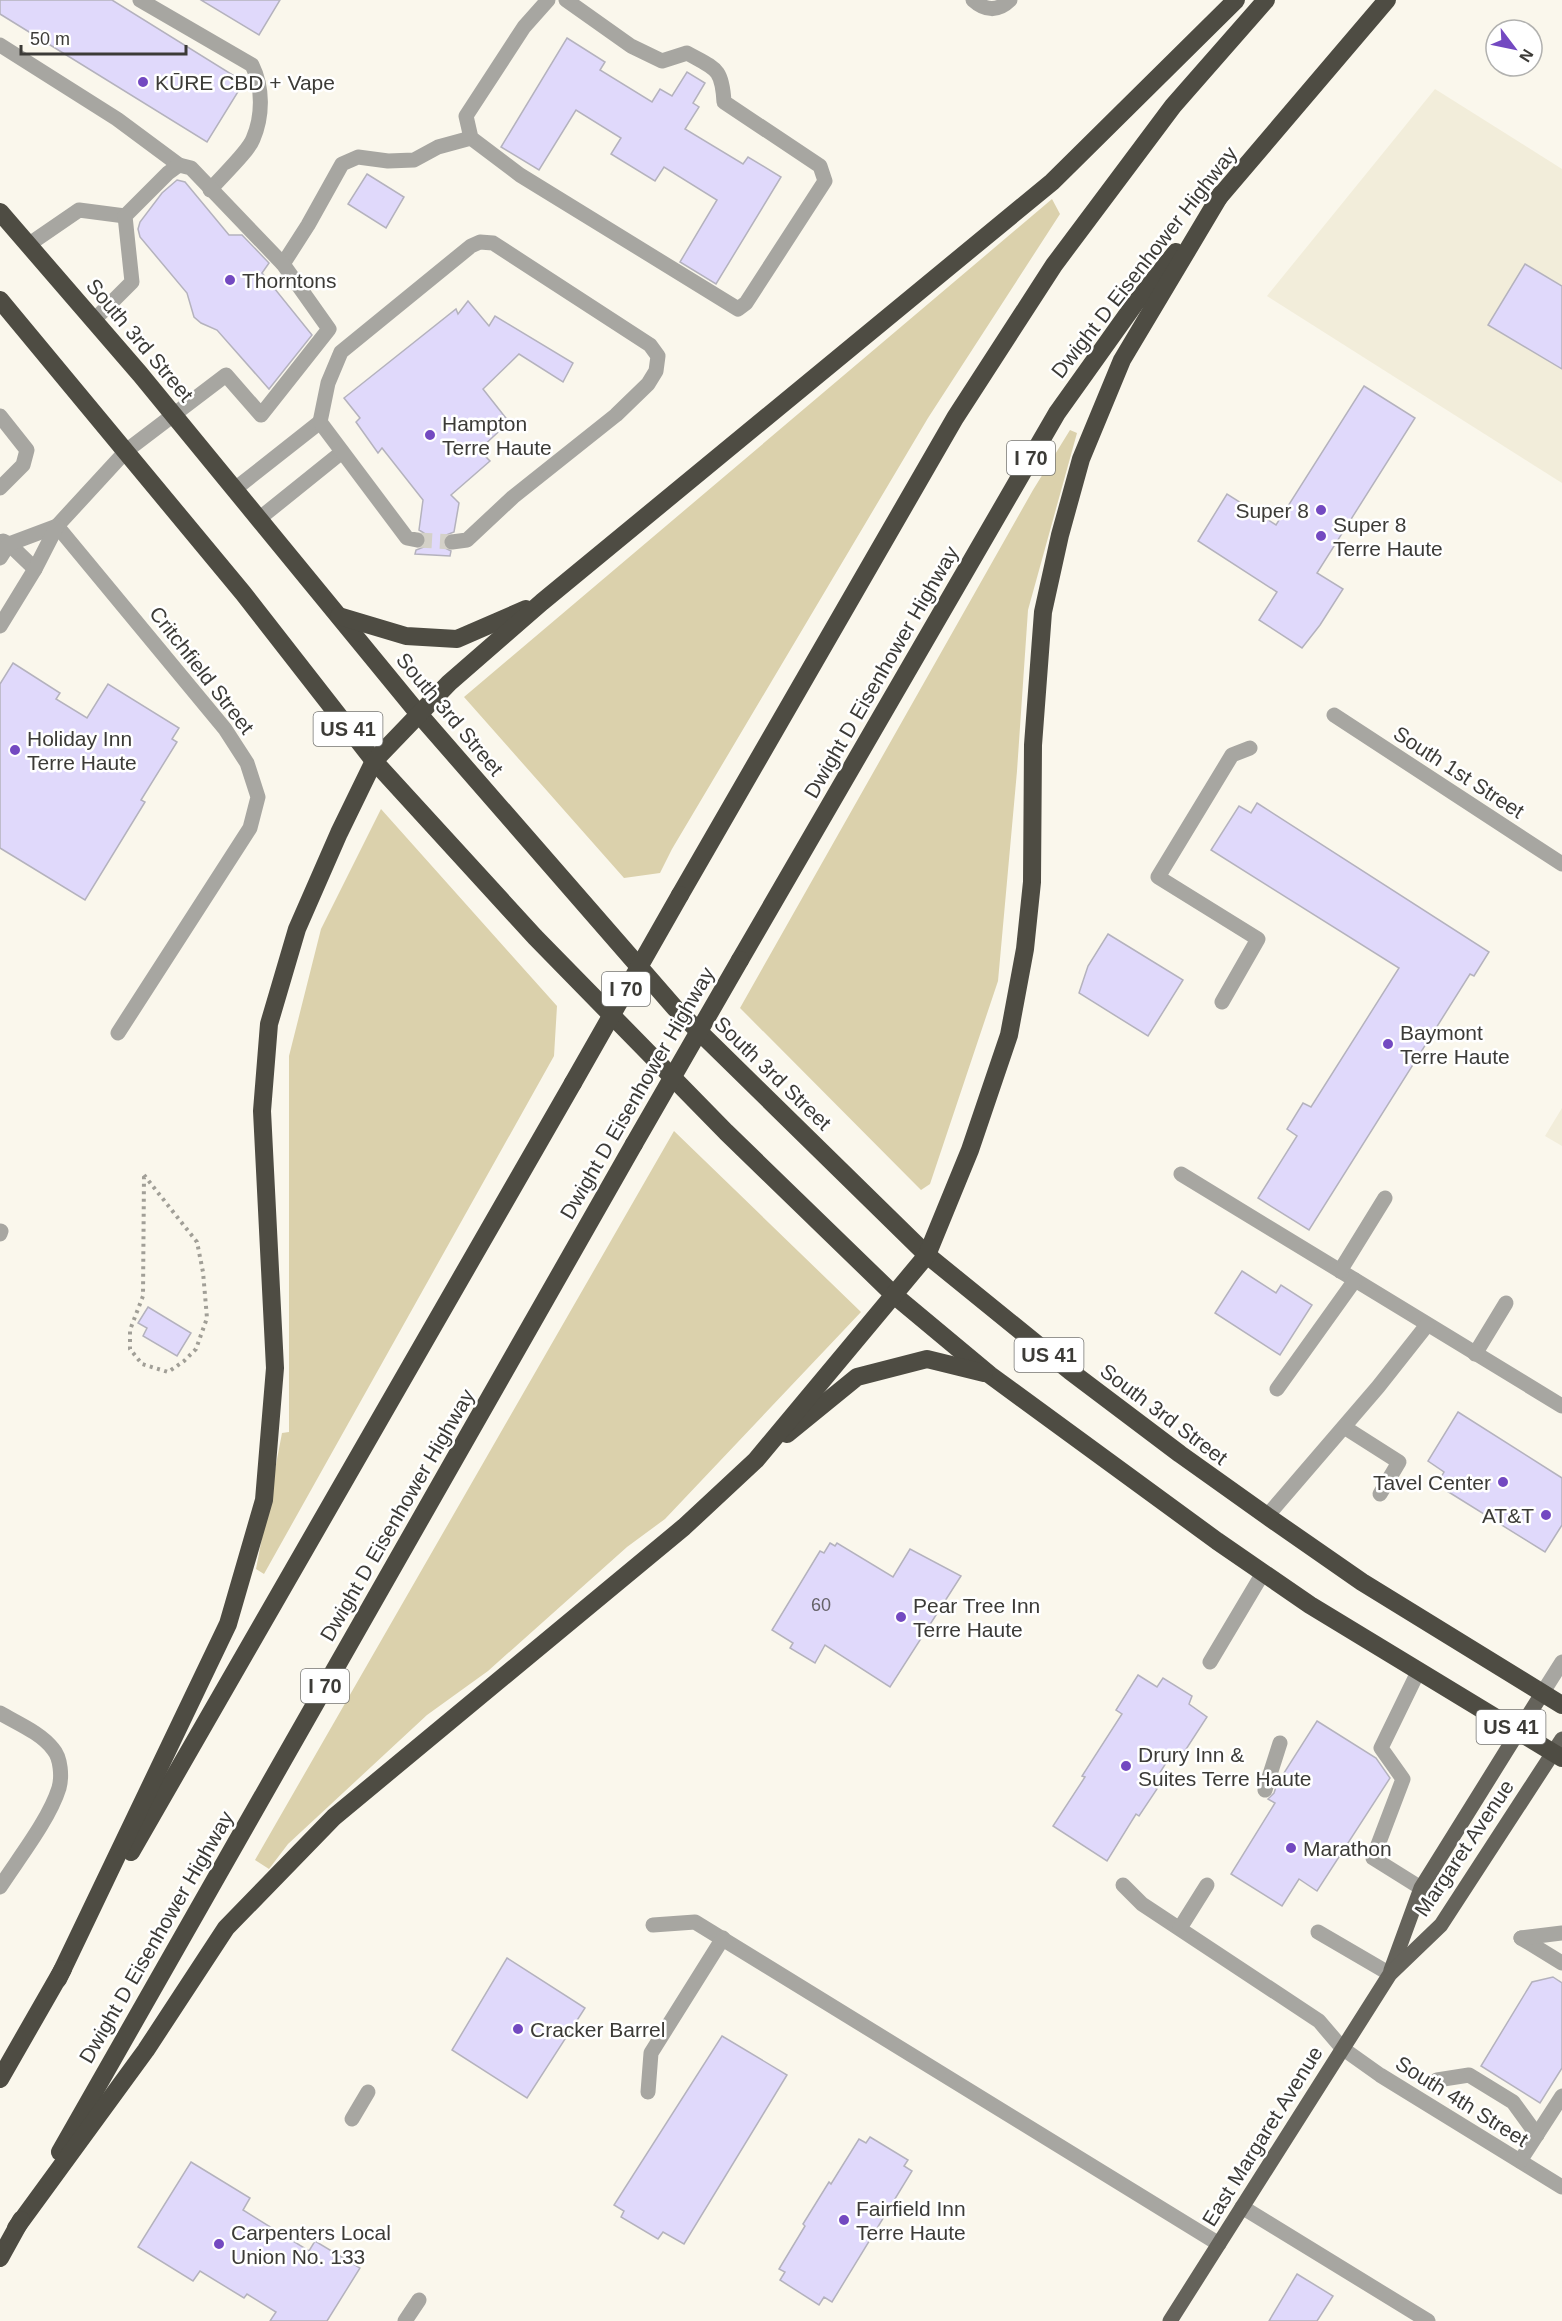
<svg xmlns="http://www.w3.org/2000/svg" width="1562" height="2321" viewBox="0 0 1562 2321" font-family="Arial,sans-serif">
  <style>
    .built { fill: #f2edda }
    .green { fill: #dbd1ac }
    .building { fill: #e0d9fb; stroke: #b4b2bd; stroke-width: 1.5 }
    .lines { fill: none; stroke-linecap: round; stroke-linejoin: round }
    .minor-tunnel { stroke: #d4d1c8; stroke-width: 15; stroke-dasharray: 15 8; stroke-linecap: butt }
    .path { stroke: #a19f97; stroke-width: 4; stroke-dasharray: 3 4.5; stroke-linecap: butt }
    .minor { stroke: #a7a6a1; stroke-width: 15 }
    .major { stroke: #65635b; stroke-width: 15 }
    .highway { stroke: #4e4c43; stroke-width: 18 }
    .highway-bridge { stroke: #4e4c43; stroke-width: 18 }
    .poi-dot { fill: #7349c1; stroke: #fff; stroke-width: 2 }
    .labels { text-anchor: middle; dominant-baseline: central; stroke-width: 5; stroke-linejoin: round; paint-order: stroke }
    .number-label { font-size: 18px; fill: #656268 }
    .shield { fill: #fff; stroke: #767673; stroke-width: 1.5 }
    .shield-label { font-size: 20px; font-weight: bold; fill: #3c3b37 }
    .poi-label { font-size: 21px; fill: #3c3b37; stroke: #fff; text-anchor: start }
    .street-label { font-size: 21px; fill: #3c3b37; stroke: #fff }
  </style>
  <rect width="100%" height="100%" fill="#faf7ec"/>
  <g class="built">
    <path d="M1435,89L1562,169V483L1267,296Z"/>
    <path d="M1562,1108V1146L1545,1136Z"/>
  </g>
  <g class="green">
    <path d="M1052,199L1060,214L928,418L672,849L660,873L624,878L464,697Z"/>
    <path d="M1070,430L1077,433L1028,610L1017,771L998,981L930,1184L921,1190L740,1008L1033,490Z"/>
    <path d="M381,809L557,1006L554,1056L264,1574L256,1569L282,1433L289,1432V1056L321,929Z"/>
    <path d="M674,1131L861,1312L665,1519L627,1547L488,1671L427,1715L288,1844L269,1869L255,1860Z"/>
  </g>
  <g class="building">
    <path d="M0,0H112L244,82L207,142L0,14Z"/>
    <path d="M201,0H280L259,35Z"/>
    <path d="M567,38L605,62L600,70L652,102L660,89L672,96L687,72L705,83L693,103L699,107L685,129L743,164L748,157L781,177L716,284L680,262L717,200L664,167L655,181L611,154L621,138L576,110L539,170L501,147Z"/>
    <path d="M367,174L404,197L386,228L348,204Z"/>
    <path d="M177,180L185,182L229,235H242L269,263L262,273L312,335L269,389L217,330L201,323L194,317L187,293L140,237L138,229L140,222L162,193Z"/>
    <path d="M1525,264L1562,286V369L1488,325Z"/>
    <path d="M468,301L489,326L495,316L573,363L563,382L519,354L483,389L509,422L479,450L490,461L451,495L459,503L454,532L446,535L442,543L445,548L451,551L450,556L415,554L416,550L424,547L427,541L424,533L419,530L423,500L382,448L378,453L356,422L360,418L344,398L456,309L458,314Z"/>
    <path d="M1364,386L1415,418L1317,573L1343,589L1320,625L1302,648L1259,620L1277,592L1198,541L1227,494L1276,525Z"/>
    <path d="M13,663L60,693L56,699L87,718L108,684L179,728L172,739L177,742L141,800L145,802L85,900L0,848V684Z"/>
    <path d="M1257,803L1489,952L1474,976L1470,974L1309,1230L1258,1198L1297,1136L1287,1129L1303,1103L1311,1107L1399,968L1211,850L1239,806L1251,813Z"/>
    <path d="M1108,934L1183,980L1148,1036L1079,993L1088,966Z"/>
    <path d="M1242,1271L1276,1293L1281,1285L1312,1305L1280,1355L1215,1313Z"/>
    <path d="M148,1307L191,1333L177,1356L143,1336L147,1328L138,1323Z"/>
    <path d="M1458,1412L1562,1478V1525L1545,1552L1447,1491L1448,1484L1440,1479L1444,1472L1428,1461Z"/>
    <path d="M830,1543L835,1546L837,1543L893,1577L910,1549L961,1576L890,1687L825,1645L815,1663L790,1648L793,1643L772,1630L820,1551L824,1553Z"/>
    <path d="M1138,1675L1157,1687L1163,1678L1192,1696L1189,1704L1207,1717L1181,1757L1173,1752L1152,1785L1157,1789L1139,1816L1136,1814L1107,1861L1053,1826L1085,1777L1082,1776L1122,1714L1116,1710Z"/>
    <path d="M1317,1721L1376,1758L1390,1778L1317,1891L1299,1879L1282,1906L1231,1874L1275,1803L1268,1799L1274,1793L1277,1784Z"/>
    <path d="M507,1958L585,2008L527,2098L452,2050Z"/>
    <path d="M1553,1977L1562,1983V2068L1540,2103L1481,2066L1532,1982Z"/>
    <path d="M722,2036L787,2075L684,2244L663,2232L658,2239L621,2217L624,2211L614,2205Z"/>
    <path d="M870,2137L908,2160L904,2166L912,2171L832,2302L824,2297L819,2305L780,2280L785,2272L779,2269L805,2226L803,2224L829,2182L831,2184L859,2139L866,2143Z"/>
    <path d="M191,2162L250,2198L243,2210L309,2251L315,2241L360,2268L327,2321H270L276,2312L247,2294L244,2298L200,2271L193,2281L138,2247Z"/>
    <path d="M1297,2274L1333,2296L1317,2321H1269Z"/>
  </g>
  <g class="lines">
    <path class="minor-tunnel" d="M417,540L452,542"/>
    <path class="path" d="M144,1175L197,1242L203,1272L207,1318L196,1349L184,1361L168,1372L142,1364L130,1349V1330L143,1296Z"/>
    <g class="minor">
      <path d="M140,0L252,65C263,87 263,116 253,139C248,152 221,177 210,190"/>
      <path d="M548,0L524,27L466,116L471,138L520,175L738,309L746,303L825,181L820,166L724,102C722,68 716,69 687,53L662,61L631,46L566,0"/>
      <path d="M973,0C985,11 998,12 1010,0"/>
      <path d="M0,45L117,119L179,165"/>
      <path d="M28,245L79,210L125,216"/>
      <path d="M283,264L308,225L342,164L358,157L388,161L414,160L438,147L471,138"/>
      <path d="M94,320L132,282L125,216L168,173L179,165L191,168L283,264L329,329L261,415L226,375L126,451L57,526L225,729L247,763L258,797L250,828L118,1033"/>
      <path d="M0,416L27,450L23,465L0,488"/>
      <path d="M235,489L320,422"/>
      <path d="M260,518L342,452"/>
      <path d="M417,540L407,538L320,422L328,383L341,352L471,246L480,242L493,243L650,345L658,356L656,371L648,384L616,415L513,497L467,540L452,542"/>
      <path d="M3,541L9,544L35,569"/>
      <path d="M0,558L9,544L57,526"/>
      <path d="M0,626L35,569L57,526"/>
      <path d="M1334,715L1562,864"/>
      <path d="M1222,1002L1258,939L1158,877L1232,755L1250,748"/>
      <path d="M1181,1174L1562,1406"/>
      <path d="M0,1234L1,1231"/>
      <path d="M1340,1271L1385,1198"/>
      <path d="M1475,1354L1506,1303"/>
      <path d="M1277,1389L1355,1280"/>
      <path d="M1344,1427L1399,1462L1380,1494"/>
      <path d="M1267,1516L1378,1387L1427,1325"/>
      <path d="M1210,1662L1263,1573"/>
      <path d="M1418,1672L1381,1748L1403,1779L1373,1858L1421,1888"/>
      <path d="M1543,1692L1562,1662"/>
      <path d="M0,1713C17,1723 41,1733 53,1749C61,1758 62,1777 59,1788C49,1820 18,1859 0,1887"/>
      <path d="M1265,1790L1280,1743"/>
      <path d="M1123,1885L1142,1904L1319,2021L1342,2048L1380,2075L1562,2187"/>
      <path d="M653,1925L695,1922L1219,2244"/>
      <path d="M1180,1928L1207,1885"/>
      <path d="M1318,1932L1390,1974"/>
      <path d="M1521,1938L1562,1963"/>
      <path d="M1521,1938L1562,1933"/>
      <path d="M1437,2080L1469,2075L1513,2102L1537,2135"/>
      <path d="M648,2092L651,2053L723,1938"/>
      <path d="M352,2119L368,2092"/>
      <path d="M1520,2161L1562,2096"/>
      <path d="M1242,2207L1428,2321"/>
      <path d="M405,2321L419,2300"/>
    </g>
    <g class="major">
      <path d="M1391,1970L1421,1888L1543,1692"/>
      <path d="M1170,2321L1390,1974L1441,1925L1562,1739"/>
    </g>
    <g class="highway">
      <path d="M1215,202L1387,0"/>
      <path d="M0,212L140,374L418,713L675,1008L927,1255L1070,1371L1180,1454L1267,1516L1362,1582L1562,1705"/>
      <path d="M0,300L243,593L374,761L535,937L726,1132L894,1295L990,1375L1217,1541L1310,1605L1562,1758"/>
      <path d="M339,616L406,636L457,639L526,609"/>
      <path d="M680,895L955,418L1054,265L1173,106L1266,0"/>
      <path d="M740,960L1057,413L1134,305L1176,252"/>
      <path d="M787,1434L857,1377L927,1359L984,1373"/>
      <path d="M131,1852L573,1083"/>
      <path d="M58,1979L228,1624L264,1500L275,1368L262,1111L269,1024L297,929L339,833L374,761L449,683L542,602L1052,182L1236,0"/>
      <path d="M0,2079L63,1969"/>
      <path d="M60,2152L634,1144"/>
      <path d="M16,2228L146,2050L226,1928L334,1817L684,1527L756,1460L927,1255L970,1150L1009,1035L1025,949L1032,882L1033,745L1043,612L1060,535L1081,459L1122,360L1221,194"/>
      <path d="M0,2258L21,2220"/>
    </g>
    <g class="highway-bridge">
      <path d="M573,1083L680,895"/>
      <path d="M634,1144L740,960"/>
    </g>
  </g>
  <g class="poi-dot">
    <circle cx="143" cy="82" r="6"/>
    <circle cx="230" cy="280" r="6"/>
    <circle cx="430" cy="435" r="6"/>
    <circle cx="1321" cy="510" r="6"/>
    <circle cx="1321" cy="536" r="6"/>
    <circle cx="15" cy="750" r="6"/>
    <circle cx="1388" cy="1044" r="6"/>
    <circle cx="1503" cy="1482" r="6"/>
    <circle cx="1546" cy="1515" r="6"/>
    <circle cx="901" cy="1617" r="6"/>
    <circle cx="1126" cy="1766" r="6"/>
    <circle cx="1291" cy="1848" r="6"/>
    <circle cx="518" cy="2029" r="6"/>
    <circle cx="844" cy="2220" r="6"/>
    <circle cx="219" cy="2244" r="6"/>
  </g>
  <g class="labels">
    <g class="number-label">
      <text x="821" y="1605">60</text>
    </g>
    <g class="shield">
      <rect x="1007" y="441" width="48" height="34" rx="4.5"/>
      <rect x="313.5" y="712" width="69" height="34" rx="4.5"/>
      <rect x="602" y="972" width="48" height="34" rx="4.5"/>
      <rect x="1014.5" y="1338" width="69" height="34" rx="4.5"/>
      <rect x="301" y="1669" width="48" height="34" rx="4.5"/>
      <rect x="1476.5" y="1710" width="69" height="34" rx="4.5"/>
    </g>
    <g class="shield-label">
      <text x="1031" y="458">I 70</text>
      <text x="348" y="729">US 41</text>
      <text x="626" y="989">I 70</text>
      <text x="1049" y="1355">US 41</text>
      <text x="325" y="1686">I 70</text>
      <text x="1511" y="1727">US 41</text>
    </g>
    <g class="poi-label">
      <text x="155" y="82">KŪRE CBD + Vape</text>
      <text x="242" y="280">Thorntons</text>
      <text x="442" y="423">Hampton<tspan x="442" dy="24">Terre Haute</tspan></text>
      <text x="1309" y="510" text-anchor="end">Super 8</text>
      <text x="1333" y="524">Super 8<tspan x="1333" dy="24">Terre Haute</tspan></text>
      <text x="27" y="738">Holiday Inn<tspan x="27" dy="24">Terre Haute</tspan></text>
      <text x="1400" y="1032">Baymont<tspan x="1400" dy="24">Terre Haute</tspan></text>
      <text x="1491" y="1482" text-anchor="end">Tavel Center</text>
      <text x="1534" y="1515" text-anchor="end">AT&amp;T</text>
      <text x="913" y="1605">Pear Tree Inn<tspan x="913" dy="24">Terre Haute</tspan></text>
      <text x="1138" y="1754">Drury Inn &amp;<tspan x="1138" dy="24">Suites Terre Haute</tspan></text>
      <text x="1303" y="1848">Marathon</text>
      <text x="530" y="2029">Cracker Barrel</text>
      <text x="856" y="2208">Fairfield Inn<tspan x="856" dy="24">Terre Haute</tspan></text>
      <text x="231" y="2232">Carpenters Local<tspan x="231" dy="24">Union No. 133</tspan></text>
    </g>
    <g class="street-label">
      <text transform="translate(1144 262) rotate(-52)">Dwight D Eisenhower Highway</text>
      <text transform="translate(140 340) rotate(50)">South 3rd Street</text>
      <text transform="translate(202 670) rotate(52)">Critchfield Street</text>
      <text transform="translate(881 672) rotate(-60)">Dwight D Eisenhower Highway</text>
      <text transform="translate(450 714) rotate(50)">South 3rd Street</text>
      <text transform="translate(1459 772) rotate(33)">South 1st Street</text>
      <text transform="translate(773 1073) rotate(44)">South 3rd Street</text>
      <text transform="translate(637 1093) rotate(-60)">Dwight D Eisenhower Highway</text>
      <text transform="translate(1164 1414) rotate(37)">South 3rd Street</text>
      <text transform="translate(397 1515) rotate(-60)">Dwight D Eisenhower Highway</text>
      <text transform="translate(1464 1848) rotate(-56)">Margaret Avenue</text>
      <text transform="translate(156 1937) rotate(-60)">Dwight D Eisenhower Highway</text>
      <text transform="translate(1462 2101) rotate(32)">South 4th Street</text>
      <text transform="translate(1262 2136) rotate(-58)">East Margaret Avenue</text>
    </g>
  </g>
  <g transform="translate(1514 48) rotate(122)"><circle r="28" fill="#ffffff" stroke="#b1b1af" stroke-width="1.5"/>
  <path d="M0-4.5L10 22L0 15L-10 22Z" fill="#7349c1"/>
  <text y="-9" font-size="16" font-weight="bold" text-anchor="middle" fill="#3c3b37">N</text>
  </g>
  <path d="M21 45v9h165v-9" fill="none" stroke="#3c3b37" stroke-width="3"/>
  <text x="30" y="45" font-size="18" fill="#3c3b37" stroke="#ffffff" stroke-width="4.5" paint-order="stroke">50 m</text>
</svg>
